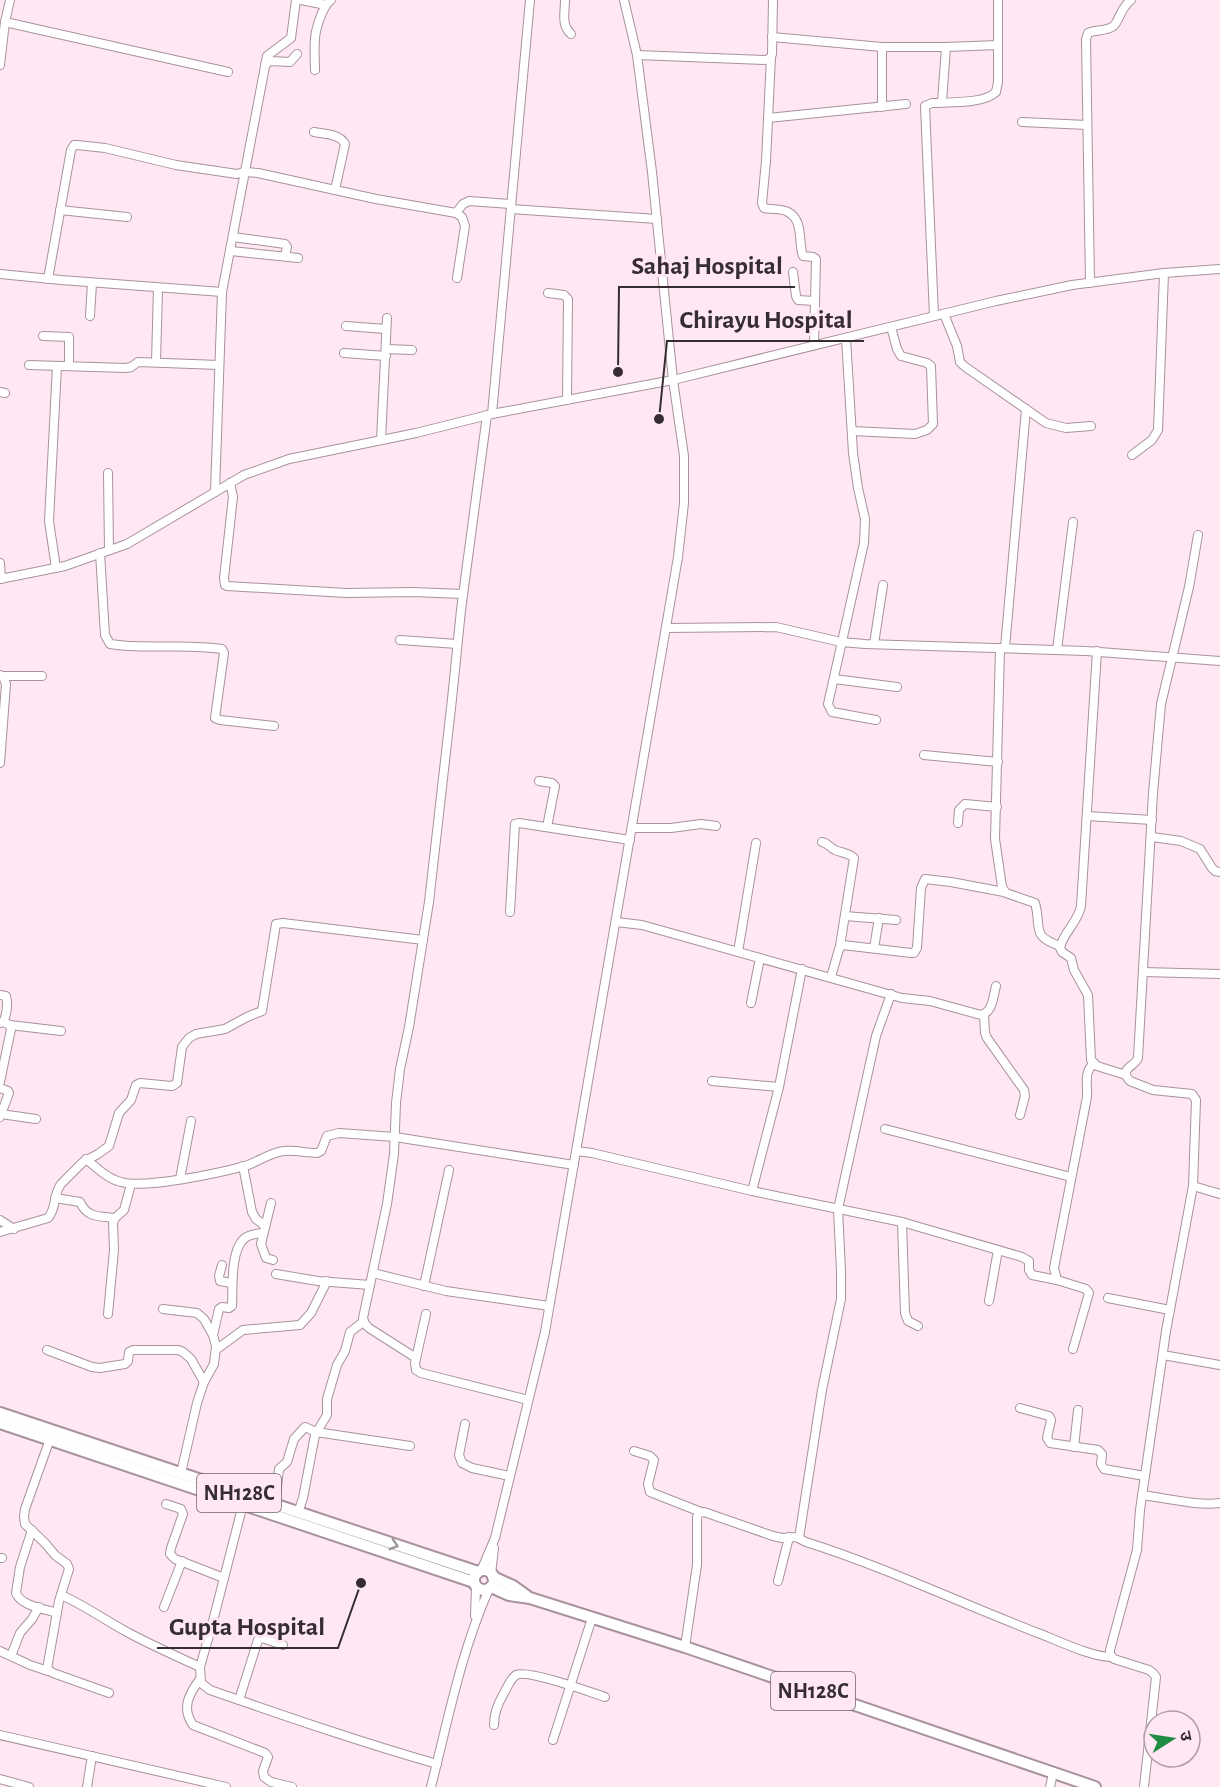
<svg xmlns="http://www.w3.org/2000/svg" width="1220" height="1787" viewBox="0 0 1220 1787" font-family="'Alegreya Sans','Noto Sans Devanagari',sans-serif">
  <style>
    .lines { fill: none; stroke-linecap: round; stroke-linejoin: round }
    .minor-casing { stroke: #a8929e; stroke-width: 10 }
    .highway-casing { stroke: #a8929e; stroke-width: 14 }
    .minor { stroke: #fff; stroke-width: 8 }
    .highway { stroke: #fff; stroke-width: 10 }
    .oneway { stroke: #9a9698 }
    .labels { text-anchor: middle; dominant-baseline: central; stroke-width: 6; stroke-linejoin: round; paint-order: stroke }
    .shield { fill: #ffe7f3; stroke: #72656c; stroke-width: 1.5 }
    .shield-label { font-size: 22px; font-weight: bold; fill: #362d32 }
    .leader { fill: none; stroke: #362d32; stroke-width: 2 }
    .callout-dot { fill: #362d32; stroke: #ffe7f3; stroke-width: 2 }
    .callout-label { font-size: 26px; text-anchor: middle; font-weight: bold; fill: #362d32; stroke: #ffe7f3; stroke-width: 6; stroke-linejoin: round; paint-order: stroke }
  </style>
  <rect width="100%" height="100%" fill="#ffe7f3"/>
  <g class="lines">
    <defs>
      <g id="minor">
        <path d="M301,0L326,5"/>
        <path d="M565,0C565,13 561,25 571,34"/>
        <path d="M5,22L228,72"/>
        <path d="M772,37L882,47H946L998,45"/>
        <path d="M637,55L767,60L771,57L772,54L773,0"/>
        <path d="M771,57L766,161L762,203L764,208C771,210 782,208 788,212C804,220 798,243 803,256L813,257L816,259L814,345"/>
        <path d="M0,65L5,22L10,0"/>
        <path d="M265,65L270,61L290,62L297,54"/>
        <path d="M315,70C315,60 314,50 315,40C315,30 323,5 331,0"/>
        <path d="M942,102L946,47"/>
        <path d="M882,107V47"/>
        <path d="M768,118L906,104"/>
        <path d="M1022,122L1087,125"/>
        <path d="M314,132C324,134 340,134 345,144L335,190"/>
        <path d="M511,209L657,219"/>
        <path d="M60,210L127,217"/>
        <path d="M456,213L463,204L469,201L511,204"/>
        <path d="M233,237L285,244L287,247L285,256"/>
        <path d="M231,251L298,258"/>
        <path d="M793,272L796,296L798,300L814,301"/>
        <path d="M0,274L61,280L222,292"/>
        <path d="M48,279L71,150L74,145H77L105,148L176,165L237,174L244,172L258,173L376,199L456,213L462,217L465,226L457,278"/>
        <path d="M1090,283L1086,39L1088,33C1095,30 1105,31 1112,27C1118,25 1120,8 1131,0"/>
        <path d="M548,293L564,295L568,299L567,400"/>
        <path d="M944,314L957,346L960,362L964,366L1046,423L1066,428L1091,426"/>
        <path d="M90,316L92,283"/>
        <path d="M934,316L925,106L932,103C949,102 984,104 996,92L998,82V0"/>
        <path d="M346,326L386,329"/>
        <path d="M43,336L69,337V366"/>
        <path d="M846,338L853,453L858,488L865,519L864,543L828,704L832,712L876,720"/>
        <path d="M386,349L412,350"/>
        <path d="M344,353L386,356"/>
        <path d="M156,362L158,288"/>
        <path d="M29,365L126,368L131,367L138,362L219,365"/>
        <path d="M0,392L5,393"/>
        <path d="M492,414L530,0"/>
        <path d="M852,431L915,434L927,430L933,424L931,366L927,363L901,356L897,349L891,327"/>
        <path d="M381,440L387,318"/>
        <path d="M1132,455L1152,440L1158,430L1164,273"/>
        <path d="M108,473L109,550"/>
        <path d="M230,483L233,497L224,578L225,585L227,586L346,593L413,592L463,594"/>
        <path d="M215,492L222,292L267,56L291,38L296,0"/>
        <path d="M100,553L105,635L110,644C147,650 185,643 222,649L224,653L215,718L220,720L274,726"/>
        <path d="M0,563L1,579"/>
        <path d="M56,568L49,521L57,366"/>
        <path d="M0,579L65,566L127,544L244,475L289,459L416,433L492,414L673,380L996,301L1072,285L1164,273L1220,269"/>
        <path d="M666,628L776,627L841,642L865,644L1086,651L1220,661"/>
        <path d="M400,640L457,644"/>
        <path d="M874,644L883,585"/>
        <path d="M1000,648L995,839L1002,887L1006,893L1035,903C1042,927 1030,936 1060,946"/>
        <path d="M1005,648L1026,409"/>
        <path d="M1057,650L1073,522"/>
        <path d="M1097,651L1081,906C1078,923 1063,932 1060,948L1062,952L1071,958L1074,970L1088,995L1091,1060L1097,1066L1126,1075"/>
        <path d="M0,675L3,676L6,684L0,763"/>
        <path d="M3,676H42"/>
        <path d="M834,679L897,687"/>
        <path d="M924,755L998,762"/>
        <path d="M539,781L552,783L555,786L547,827"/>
        <path d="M1087,816L1152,820"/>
        <path d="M958,823L959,810L965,804L997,807"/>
        <path d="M632,828H671L701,824L716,826"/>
        <path d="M1152,837L1181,841L1200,849L1212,868L1215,871L1220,872"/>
        <path d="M822,842C828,843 829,847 835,850C842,853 849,853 854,858L840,946"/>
        <path d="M510,912L515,824L519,823L630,840"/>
        <path d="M845,916L896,920"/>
        <path d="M616,922L642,925L902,998L930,1001L981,1015C993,1012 993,997 996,986"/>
        <path d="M874,948L879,918"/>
        <path d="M738,952L756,843"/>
        <path d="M1143,972L1220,974"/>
        <path d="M831,977L839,949L843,945L911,953H914L917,948L921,888L925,879L951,882L1004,892"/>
        <path d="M0,995L6,996C8,1003 7,1015 3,1022L0,1023"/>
        <path d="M751,1003L760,958"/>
        <path d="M984,1015L985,1033L987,1038L1024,1090L1025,1096L1020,1115"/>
        <path d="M10,1025L61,1031"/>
        <path d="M712,1081L779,1087"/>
        <path d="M0,1082L11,1029L10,1025L3,1022"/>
        <path d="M0,1088L8,1091L9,1093L0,1117"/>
        <path d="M1,1114L36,1119"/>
        <path d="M885,1129L1071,1177"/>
        <path d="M576,1151L592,1153L752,1191L902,1222L1022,1257L1029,1261V1270L1032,1275L1057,1280"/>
        <path d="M86,1159C97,1168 108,1179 121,1182C145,1189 219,1173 245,1166C258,1162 271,1152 284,1151C295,1150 306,1153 317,1153L321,1151L327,1136L339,1133L395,1137L574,1165"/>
        <path d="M243,1166L252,1212L256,1219L265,1226"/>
        <path d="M180,1179L191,1121"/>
        <path d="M1193,1186L1220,1194"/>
        <path d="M752,1191L779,1087L802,969"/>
        <path d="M55,1198L80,1202C87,1218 99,1216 115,1218"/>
        <path d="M271,1203L261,1244L266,1258L273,1260"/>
        <path d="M0,1220L14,1229"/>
        <path d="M902,1222L905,1313L908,1321L918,1326"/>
        <path d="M0,1232L48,1218C57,1208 53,1194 61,1184L83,1162L98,1154L109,1146L119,1113L131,1100L136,1085L140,1083L172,1086L177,1083L182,1047L189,1038L196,1034L225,1029L247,1017L262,1011L276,924L283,923L423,940"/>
        <path d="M222,1265L219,1276L220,1281L231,1283"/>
        <path d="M373,1273L446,1291L549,1306"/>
        <path d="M276,1274L318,1281L370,1285"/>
        <path d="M424,1286L449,1170"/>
        <path d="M1108,1298L1170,1310"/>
        <path d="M989,1301L998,1250"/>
        <path d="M163,1309L197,1313L204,1319L213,1335L216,1346L214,1364L204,1382L197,1403L181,1473"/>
        <path d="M108,1314L114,1250L113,1223L115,1218L124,1210L131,1184"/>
        <path d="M426,1314L415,1363L416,1370L421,1373L528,1400"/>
        <path d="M213,1335L219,1309L222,1307L229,1308L232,1306C233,1289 230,1249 245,1238C250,1234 257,1234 263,1233"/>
        <path d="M217,1349L243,1330L300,1325L311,1313L327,1281"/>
        <path d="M1073,1349L1089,1293L1086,1289L1057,1280L1054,1268L1087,1097C1088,1085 1083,1073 1094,1063"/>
        <path d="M47,1350L92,1367L100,1368L125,1364L128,1361L129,1352L133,1350H178L183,1352L191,1359L204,1382"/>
        <path d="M1163,1355L1220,1365"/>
        <path d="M416,1358L369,1328L365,1324L363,1318L387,1204L394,1154L396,1103L400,1069L409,1027L429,902L452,699L461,610L487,415"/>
        <path d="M1020,1408L1049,1416L1051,1420L1047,1438L1050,1443L1098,1450L1102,1454L1101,1464L1104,1469L1145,1476"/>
        <path d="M465,1424L459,1455L462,1463L472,1468L510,1476"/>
        <path d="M50,1439L25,1509L24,1517L25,1524L45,1543L55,1555L67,1564L69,1569L59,1601L47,1669L53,1673L109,1693"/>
        <path d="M1074,1447L1078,1410"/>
        <path d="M634,1451L650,1456L654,1460L648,1484L650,1492L701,1512"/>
        <path d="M1142,1495C1165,1498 1197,1506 1220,1503"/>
        <path d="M166,1504L181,1509L183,1514L171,1548L170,1554L175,1559L224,1578"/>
        <path d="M243,1504L212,1625L200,1667L201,1683L210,1690C285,1716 360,1742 437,1764"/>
        <path d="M275,1505L279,1469L287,1462L294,1439L305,1427L316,1432L410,1446"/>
        <path d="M298,1513L303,1498L315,1435L327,1415V1399L337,1365L345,1351L350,1332L363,1322"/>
        <path d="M32,1530L20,1567L16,1593C21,1606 45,1609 57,1613"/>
        <path d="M799,1538L822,1390L841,1299V1271L838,1209L876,1036L891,994"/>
        <path d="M0,1558H2"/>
        <path d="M481,1571L495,1538L545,1332L678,557L684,503V456L673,380L652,172L637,55L624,0"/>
        <path d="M491,1574L494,1548"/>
        <path d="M778,1581L789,1537"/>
        <path d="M61,1595C84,1605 105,1620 127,1632C151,1645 176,1656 200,1667"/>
        <path d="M164,1607L182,1561"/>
        <path d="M475,1616L476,1587"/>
        <path d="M685,1647L697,1565V1517L699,1513L704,1512L773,1536L782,1538L796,1537L806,1542C885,1567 960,1603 1038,1633C1059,1641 1091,1657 1112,1657"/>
        <path d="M0,1651L30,1665L48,1671"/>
        <path d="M11,1656L20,1633L32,1619L39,1607"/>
        <path d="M200,1679C189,1694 181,1708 193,1725L265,1753L268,1757L263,1771L264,1777L271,1782L292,1787"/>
        <path d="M239,1700L258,1640L262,1638L283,1645"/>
        <path d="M494,1725C494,1713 497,1705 503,1695C507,1688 510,1679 516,1675C527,1669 590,1692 605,1697"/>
        <path d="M0,1735L226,1787"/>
        <path d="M553,1740L592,1618"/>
        <path d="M0,1779L29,1787"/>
        <path d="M87,1787L92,1756"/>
        <path d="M431,1787C448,1720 461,1652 489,1589"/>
        <path d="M1050,1787L1053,1773"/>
        <path d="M1144,1787L1156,1677L1153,1673L1149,1670L1114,1659L1110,1655V1650L1137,1550L1140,1510L1166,1331L1193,1186L1196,1100L1192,1094L1153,1090L1130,1081C1118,1068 1135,1067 1138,1058L1153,793L1161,704L1189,587L1198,535"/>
      </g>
      <g id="highway">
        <path d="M0,1413L478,1572"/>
        <path d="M0,1423L474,1582"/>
        <circle cx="484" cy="1580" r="10"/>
        <path d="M493,1577L513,1586L527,1596"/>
        <path d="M491,1587L509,1595L530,1598L685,1647L1095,1787"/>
      </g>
    </defs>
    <use href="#minor" class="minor-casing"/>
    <use href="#highway" class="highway-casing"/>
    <use href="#minor" class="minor"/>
    <use href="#highway" class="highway"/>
  </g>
  <defs><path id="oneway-chevron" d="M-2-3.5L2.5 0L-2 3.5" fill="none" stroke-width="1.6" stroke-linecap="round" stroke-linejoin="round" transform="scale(1.5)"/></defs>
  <use class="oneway" href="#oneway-chevron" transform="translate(394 1545) rotate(18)"/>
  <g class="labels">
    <g class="shield">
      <rect x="197" y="1474" width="84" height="38" rx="4.5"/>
      <rect x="771" y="1672" width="84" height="38" rx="4.5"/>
    </g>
    <g class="shield-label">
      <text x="239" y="1493">NH128C</text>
      <text x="813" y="1691">NH128C</text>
    </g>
  </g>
  <path class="leader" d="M618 372L619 287H795M659 419L667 341H864M361 1583L338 1648H157"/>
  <g class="callout-dot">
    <circle cx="618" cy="372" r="6"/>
    <circle cx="659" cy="419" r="6"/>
    <circle cx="361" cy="1583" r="6"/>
  </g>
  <g class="callout-label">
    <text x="707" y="274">Sahaj Hospital</text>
    <text x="766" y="328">Chirayu Hospital</text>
    <text x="247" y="1635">Gupta Hospital</text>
  </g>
  <g transform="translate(1172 1739) rotate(78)"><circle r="28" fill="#ffe7f3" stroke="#af9da6" stroke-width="1.5"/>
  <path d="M0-4.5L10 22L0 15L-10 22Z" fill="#1f8c43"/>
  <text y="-9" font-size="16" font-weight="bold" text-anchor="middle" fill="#362d32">उ</text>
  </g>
</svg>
